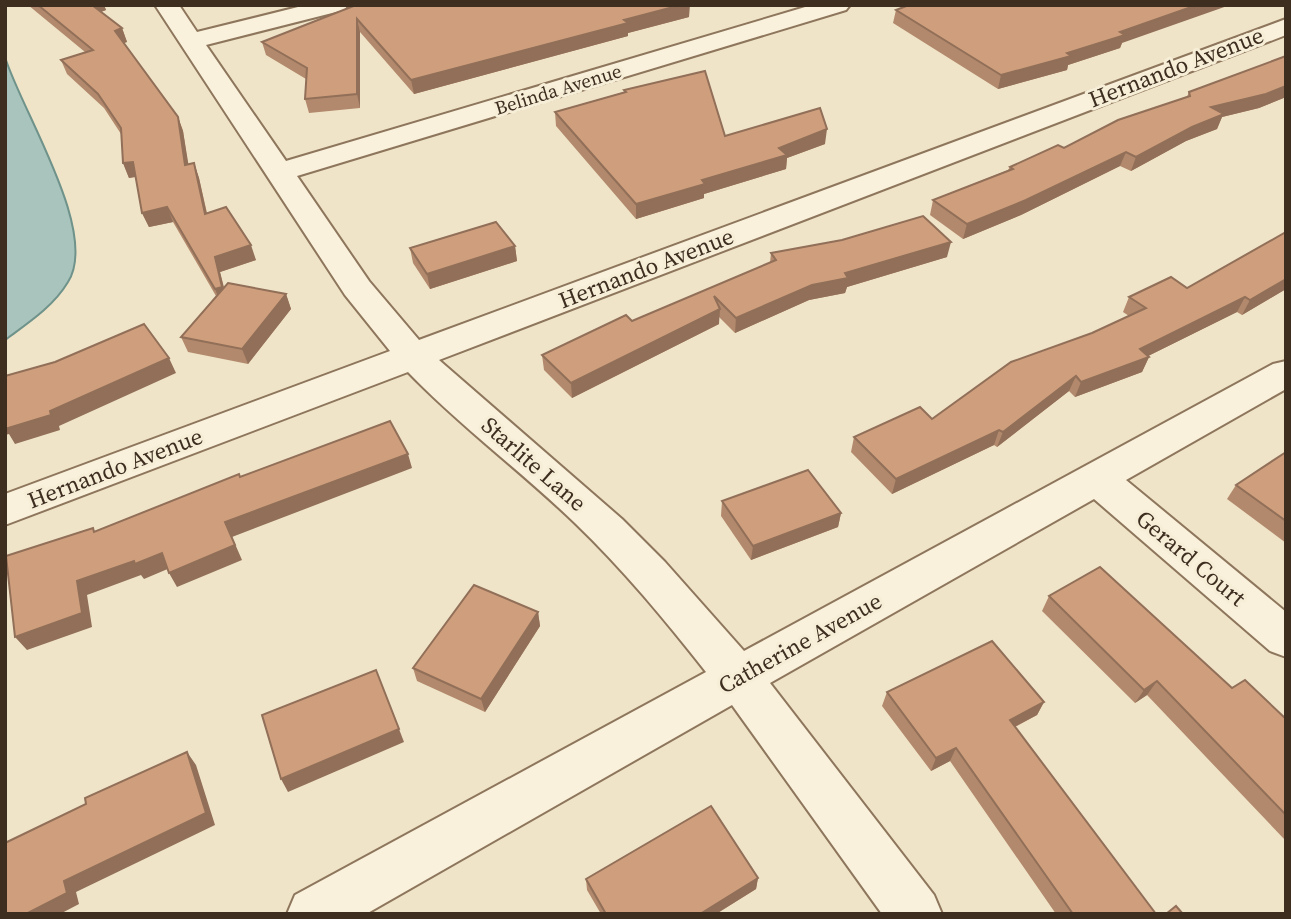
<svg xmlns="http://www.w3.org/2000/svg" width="1291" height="919" viewBox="0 0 1291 919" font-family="'Source Serif 4',serif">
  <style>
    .water { fill: #a9c4bc; stroke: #6f938a; stroke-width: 2 }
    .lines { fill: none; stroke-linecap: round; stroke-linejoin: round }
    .minor-casing { stroke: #8d765c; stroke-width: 4 }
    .minor { fill: #faf1dc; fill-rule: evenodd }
    .wall { fill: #b2896c }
    .shaded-wall { fill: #916f58 }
    .building { fill: #cf9f7d; stroke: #916f58; stroke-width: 2 }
    .labels { text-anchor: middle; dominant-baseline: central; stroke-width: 6; stroke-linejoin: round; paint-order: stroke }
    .far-street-label { font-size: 19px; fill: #3d2e20; stroke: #f7eed8 }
    .street-label { font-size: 23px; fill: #3d2e20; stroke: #f7eed8 }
  </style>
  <rect width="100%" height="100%" fill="#f0e4c8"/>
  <path class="water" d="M5,57C21,110 100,232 68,282C53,307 28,323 5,340Z"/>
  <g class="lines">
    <defs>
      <path id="minor" d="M155,5H179L197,32L306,5H348L344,10L206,45L286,161L812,5H850L846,10L297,176L369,281L419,340L1286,19V35L439,360L622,519L665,562L744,651L1273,364L1286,361V389L1126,480L1286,612V657L1270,651L1094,499L770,683L934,895L942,914H882L732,705L366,914H287L295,895L706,672C665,620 623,569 575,523C521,471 460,426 408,372L5,525V494L390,351L345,295Z"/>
    </defs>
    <use href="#minor" class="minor-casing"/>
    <use href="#minor" class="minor"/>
  </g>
  <g class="wall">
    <path d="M28,5H104L106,10L101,12L122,28L127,42L124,43L178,117L183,131L188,165L194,163L199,178L207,213L256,260L220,272L224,287L286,294L291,309L248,364L188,352L181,337L216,296L173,222L149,227L142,213L136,177L129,178L123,163L121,134L104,108L67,74L61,60L85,52Z"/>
    <path d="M356,5L689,17L628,33V36L414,94L360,32V108L309,113L305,99L306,79L266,55L262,42Z"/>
    <path d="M896,10L1122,43L1120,48L1068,65L1067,70L998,89L893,23Z"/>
    <path d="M1286,56V97L1259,108L1222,117L1217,129L1186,141L1131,171L1120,166L1021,215L963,239L930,215L933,200L1008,170L1010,167L1064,148L1187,97L1189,92Z"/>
    <path d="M624,90L725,136L825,144L787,158L786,169L704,194V198L636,219L556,126L555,112L624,92Z"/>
    <path d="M1286,232V289L1242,315L1237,312L1148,356L1149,357L1142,372L1075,397L1069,391L997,447L994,445L892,494L851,452L854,437L932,419L1092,333L1129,316L1123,312L1129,297L1187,288Z"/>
    <path d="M515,246L517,261L430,289L413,263L410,248Z"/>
    <path d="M771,253L947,257L847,287L845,293L809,300L735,333L719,317V324L572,398L544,370L542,355L632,321L770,263Z"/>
    <path d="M1286,452V543L1227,499L1236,485Z"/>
    <path d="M722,501L841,513L838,527L751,560L721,516Z"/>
    <path d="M1049,596L1232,688L1286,719V839L1285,840L1147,695L1135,703L1042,611Z"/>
    <path d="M538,612L540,626L485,712L417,681L413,668Z"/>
    <path d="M887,692L1044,702L1037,715L1015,727L1156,914H1056L950,761L931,771L882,706Z"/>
    <path d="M758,878L756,889L716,914H601L587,890L586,879Z"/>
  </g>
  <g class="shaded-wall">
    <path d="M89,5H104L106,10L92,15Z"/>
    <path d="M681,5H690L689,17L628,33V36L414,94L411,80L624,20Z"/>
    <path d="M1197,5H1230L1122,43L1120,48L1068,65L1067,70L998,89L1001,75L1067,53L1120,32Z"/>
    <path d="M357,19L360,32V108L357,94Z"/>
    <path d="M122,28L127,42L120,44L115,31Z"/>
    <path d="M1286,86V97L1259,108L1222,117L1217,129L1186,141L1131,171L1136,157L1192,127L1211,107Z"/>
    <path d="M178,117L183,131L191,180L185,165Z"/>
    <path d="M827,129L825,144L787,158L786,169L704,194V198L636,219V204L702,180L779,148Z"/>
    <path d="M1126,152L1120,166L1021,215L963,239L967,224Z"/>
    <path d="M133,162L139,176L129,178L123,163Z"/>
    <path d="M194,163L199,178L210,229L205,214Z"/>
    <path d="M167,207L173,222L149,227L142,213Z"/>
    <path d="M951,242L947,257L847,287L845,293L809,300L735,333L736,318L812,285L845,273Z"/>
    <path d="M251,245L256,260L220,272L227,302L221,304L215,289V257Z"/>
    <path d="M515,246L517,261L430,289L427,274Z"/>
    <path d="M1286,279V289L1242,315L1250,300Z"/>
    <path d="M286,294L291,309L248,364L242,349Z"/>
    <path d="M1245,297L1237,312L1138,361L1149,357L1142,372L1075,397L1081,382L1140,349Z"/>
    <path d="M720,309L719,324L572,398L571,383Z"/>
    <path d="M169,358L176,373L59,426L60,430L15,444L9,434L5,435V421L50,411Z"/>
    <path d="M1076,376L1069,391L997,447L1003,432Z"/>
    <path d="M999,430L994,445L892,494L896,479Z"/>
    <path d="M408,454L412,468L232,537L242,560L177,587L169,573L225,522Z"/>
    <path d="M841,513L838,527L751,560L753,546Z"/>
    <path d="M162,553L170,568L144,579L141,575L87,595L92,627L27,650L15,637L77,581L134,561Z"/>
    <path d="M538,612L540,626L485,712L481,699Z"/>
    <path d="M1157,681L1147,695L1135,703L1144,690Z"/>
    <path d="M1044,702L1037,715L1003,733L1010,720Z"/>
    <path d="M399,729L404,742L288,792L281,779Z"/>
    <path d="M956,748L950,761L931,771L936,758Z"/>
    <path d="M187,752L196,765L215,825L76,892L79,904L60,914H26Z"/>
    <path d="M758,878L756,889L716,914H700Z"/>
  </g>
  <g class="building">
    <path d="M38,5H92L122,28L115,31L178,117L185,165L194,163L205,214L226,207L251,245L215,257L222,287L215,289L167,207L142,213L133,162L123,163L121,128L98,94L61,60L93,50Z"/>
    <path d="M356,5H681L624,20L628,23L411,80L357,19V94L305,99L307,68L262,42Z"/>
    <path d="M909,5H1197L1120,32L1125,35L1067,53L1071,56L1001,75L896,10Z"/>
    <path d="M1286,56V86L1266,94L1211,107L1224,114L1192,127L1136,157L1126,152L1026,200L967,224L933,200L1013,169L1010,167L1058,145L1064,148L1118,120L1190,96L1189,92Z"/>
    <path d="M705,71L725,136L820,108L827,129L779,148L787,155L702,180L705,184L636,204L555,112L626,92L624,90Z"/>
    <path d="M923,216L951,242L845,273L848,278L812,285L736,318L714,296L720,309L571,383L542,355L626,315L632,321L776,260L771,253L842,240Z"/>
    <path d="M496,222L515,246L427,274L410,248Z"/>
    <path d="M1286,232V279L1250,300L1245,297L1140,349L1149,357L1081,382L1076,376L1003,432L999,430L896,479L854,437L920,407L932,419L1011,362L1092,333L1146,308L1129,297L1171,277L1187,288Z"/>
    <path d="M228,283L286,294L242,349L181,337Z"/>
    <path d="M144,324L169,358L50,411L51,415L5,429V376L55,362Z"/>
    <path d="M390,421L408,454L225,522L235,545L169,573L162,553L135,564L134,561L77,581L82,613L15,637L6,556L93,528L94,532L239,474L240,477Z"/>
    <path d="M1286,452V521L1236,485Z"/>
    <path d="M808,470L841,513L753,546L722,501Z"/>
    <path d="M1100,567L1232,688L1245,680L1286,719V815L1157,681L1144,690L1049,596Z"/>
    <path d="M474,585L538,612L481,699L413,668Z"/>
    <path d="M992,641L1044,702L1010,720L1156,914H1073L956,748L936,758L887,692Z"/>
    <path d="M376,670L399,729L281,779L262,715Z"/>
    <path d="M187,752L206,813L64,881L67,893L26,914H5V843L86,804L85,798Z"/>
    <path d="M711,806L758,878L700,914H606L586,879Z"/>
    <path d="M1176,906L1183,914H1166Z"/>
  </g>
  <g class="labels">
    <g class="far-street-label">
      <text transform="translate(558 89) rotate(-17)">Belinda Avenue</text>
    </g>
    <g class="street-label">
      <text transform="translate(1176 67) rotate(-21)">Hernando Avenue</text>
      <text transform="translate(646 268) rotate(-21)">Hernando Avenue</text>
      <text transform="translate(534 464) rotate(41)">Starlite Lane</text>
      <text transform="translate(115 468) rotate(-21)">Hernando Avenue</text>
      <text transform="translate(1191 558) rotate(40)">Gerard Court</text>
      <text transform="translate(800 643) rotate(-29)">Catherine Avenue</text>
    </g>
  </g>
  <rect width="1291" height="919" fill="none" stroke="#3d2e20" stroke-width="14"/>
</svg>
